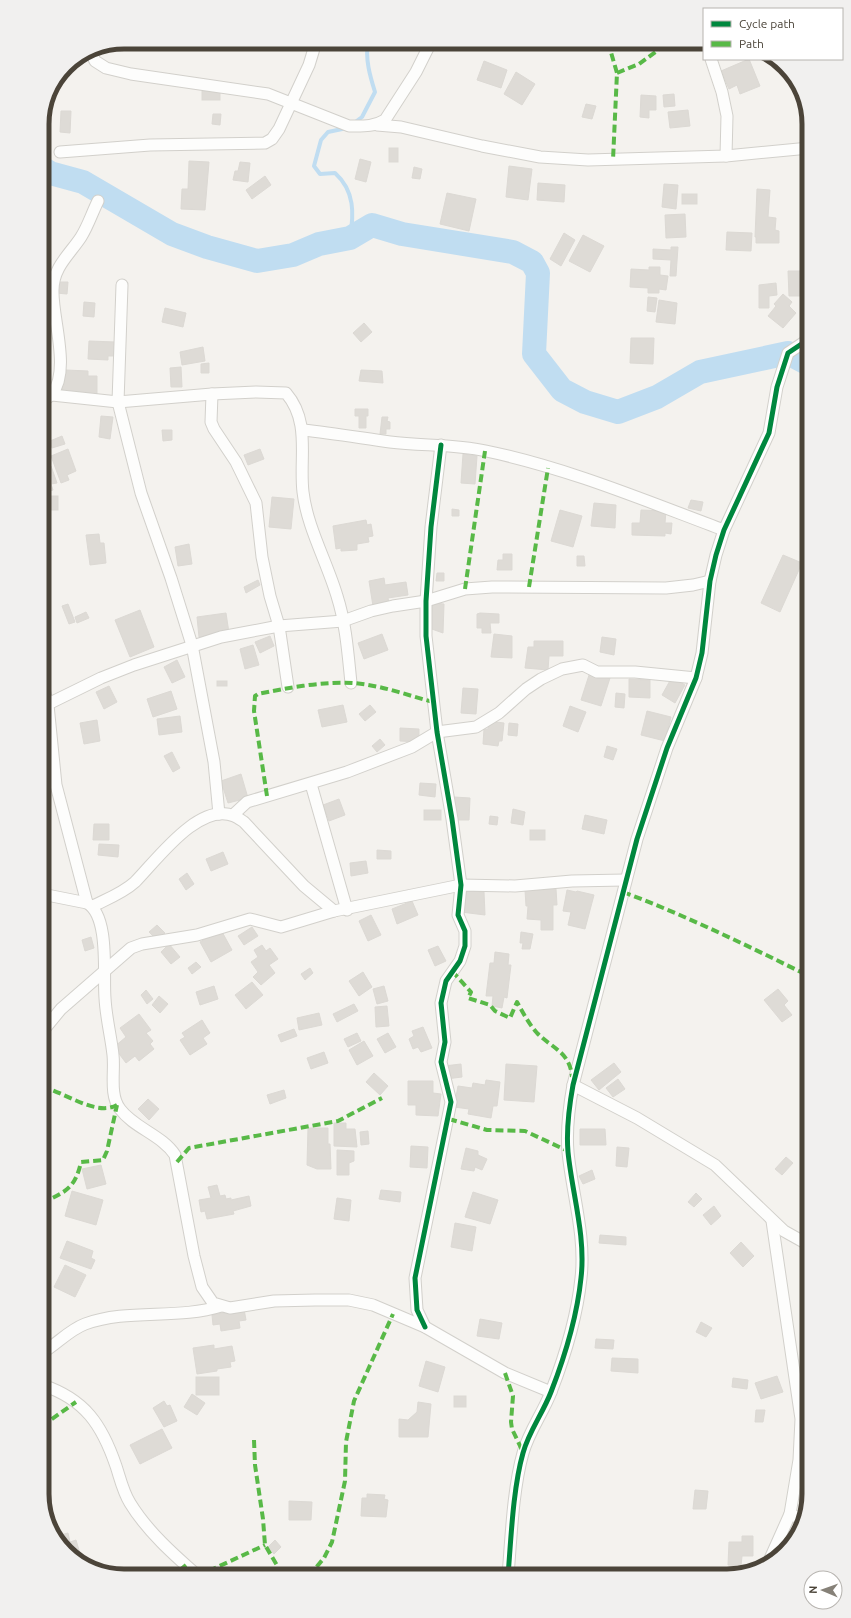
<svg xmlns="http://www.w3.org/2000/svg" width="851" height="1618" viewBox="0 0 851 1618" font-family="Ubuntu,sans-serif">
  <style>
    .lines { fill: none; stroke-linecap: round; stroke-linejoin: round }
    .stream { stroke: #c0ddf1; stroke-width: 4 }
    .river { stroke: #c0ddf1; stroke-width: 24 }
    .building { fill: #dedbd6; stroke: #dcd9d4 }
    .minor-casing { stroke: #d2d0cb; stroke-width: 13 }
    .minor { stroke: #fdfdfc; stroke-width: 11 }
    .quiet { stroke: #58b947; stroke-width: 4; stroke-dasharray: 8 4; stroke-linecap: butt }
    .cycleway-casing { stroke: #fff; stroke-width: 8 }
    .cycleway { stroke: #00873e; stroke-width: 5 }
    .rim { fill: none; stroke: #4b4439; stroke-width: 5 }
  </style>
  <rect width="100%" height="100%" fill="#f4f2ee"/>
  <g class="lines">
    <g class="stream">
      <path d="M354,123L362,117L375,92C370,76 365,59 368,42"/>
      <path d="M347,128L328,132L321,140L314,166L320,174L335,173C355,191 354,214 350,238"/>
    </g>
    <path class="river" d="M42,168L50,173L83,182L172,234L207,247L257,261L293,255L319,244L350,238L372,225L402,234L513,252L532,262L538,273L534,354L562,390L585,402L618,412L657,397L700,372L788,353L809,364"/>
  </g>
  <g class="building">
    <path d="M749,59L760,86L740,94L737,85L729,89L721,71Z"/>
    <path d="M484,61L507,70L501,88L477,80Z"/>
    <path d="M516,72L535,84L522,105L504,94Z"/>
    <rect x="202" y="91" width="18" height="9"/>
    <path d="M674,94L675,106L664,107L663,95Z"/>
    <path d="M641,95L656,96V110H649V118L640,117Z"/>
    <path d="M586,104L596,106L592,119L582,117Z"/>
    <path d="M688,110L690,126L670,128L668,112Z"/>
    <path d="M61,111H71L70,133L60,132Z"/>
    <path d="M213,114H221L220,125L212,124Z"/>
    <rect x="389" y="148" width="9" height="14"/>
    <path d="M360,159L371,162L366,182L355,179Z"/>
    <path d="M189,161L209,162L205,210L181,209L182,189H188Z"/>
    <path d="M240,162L250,163L248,182L233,180L235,171H238Z"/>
    <path d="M509,166L532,169L528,200L506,197Z"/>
    <path d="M414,167L422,169L420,179L412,178Z"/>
    <path d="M265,176L271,185L252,199L246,190Z"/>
    <path d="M538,183L565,185L564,202L537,200Z"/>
    <path d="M664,184L678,185L676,209L662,207Z"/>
    <path d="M757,189L770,190L768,217L776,218L775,230L779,231V243H756V237H755Z"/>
    <path d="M447,193L476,199L469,231L440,224Z"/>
    <rect x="682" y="194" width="15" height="10"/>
    <path d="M685,214L686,237L666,238L665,215Z"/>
    <path d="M727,232L752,233L751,251L726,250Z"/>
    <path d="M564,233L575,240L561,266L550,259Z"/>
    <path d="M583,235L604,246L590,272L569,261Z"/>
    <path d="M671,247H678L676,276H670L671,260L653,259V249L671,250Z"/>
    <path d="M649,267H660V275L668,276L666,290L659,289V293H648V288L630,287L631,269L649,270Z"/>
    <path d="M788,271H801V278H806V296H789Z"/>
    <path d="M57,282H68L67,294L56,293Z"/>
    <path d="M776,283L777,295L769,296V308H759V285Z"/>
    <path d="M783,294L792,302L789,306L796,313L783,328L768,316L776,306L774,304Z"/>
    <path d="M648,297L657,298L655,312L647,311Z"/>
    <path d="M659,300L677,303L675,324L656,322Z"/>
    <path d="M84,302L95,303L94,317L83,316Z"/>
    <path d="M165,308L186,313L183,327L162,322Z"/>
    <path d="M364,323L372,332L361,342L353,333Z"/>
    <path d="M631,338H654L653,364L630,363Z"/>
    <path d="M89,341L115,342L114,356H108V360L88,359Z"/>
    <path d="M203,347L205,361L182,365L180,352Z"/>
    <path d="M209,363V373H201V364Z"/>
    <path d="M181,367L182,387H171L170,368Z"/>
    <path d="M66,370L88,371V376H97V396L62,395V378H65Z"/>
    <path d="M361,370L382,371L383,383L359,381Z"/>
    <path d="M355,409H368V416H366V428H359V416H355Z"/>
    <path d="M101,416L113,417L110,439L99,437Z"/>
    <path d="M382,417H388L387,421L390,422V429H386V434H380Z"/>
    <path d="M162,430H172V440L163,441Z"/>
    <path d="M62,436L65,444L52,448L50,441Z"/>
    <path d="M68,449L76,471L67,475L69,480L61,483L51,456Z"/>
    <path d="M260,449L264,459L248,465L244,455Z"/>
    <path d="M463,454L477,456L475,484L461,483Z"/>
    <path d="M51,466L57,483L51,484L53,490L44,493L42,486V468Z"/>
    <rect x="42" y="496" width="16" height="14"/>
    <path d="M272,497L294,499L291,529L269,527Z"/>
    <path d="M691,500L703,502L701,511L688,508Z"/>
    <path d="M594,503L616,505L615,528L591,526Z"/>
    <path d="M452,509L459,510V516H452Z"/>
    <path d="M560,510L582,516L573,547L551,541Z"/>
    <path d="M641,510L666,511L665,523H672L671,534L665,533V536L632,535V523H640Z"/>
    <path d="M366,520L367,525L371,524L373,536L368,537L369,542L357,544V550L341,551V548L336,549L333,526Z"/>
    <path d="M99,534L100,543H104L106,563L90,565L86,535Z"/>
    <path d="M189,544L192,564L178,566L175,547Z"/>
    <path d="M503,554H512V570H497L498,560H503Z"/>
    <path d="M783,555L802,563L780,612L761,603Z"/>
    <path d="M577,556H584L585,566H577Z"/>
    <path d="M437,573H444V581H436Z"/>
    <path d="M384,578L385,585L406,582L408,595L388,598L389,603L373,606L369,581Z"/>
    <path d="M258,580L260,585L246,593L244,587Z"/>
    <path d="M433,603L444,604L443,633L429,628Z"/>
    <path d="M68,604L75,622L69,624L62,606Z"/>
    <path d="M140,610L154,647L130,657L115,620Z"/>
    <path d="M86,612L89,618L77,623L75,617Z"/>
    <path d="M226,613L229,633L199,637L197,617Z"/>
    <path d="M480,613L499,614V623H490L491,633H482V628H477V614Z"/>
    <path d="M382,634L388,650L364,659L358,643Z"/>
    <path d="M494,634L512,636V658L491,657Z"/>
    <path d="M270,636L274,646L260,653L255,642Z"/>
    <path d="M602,637L616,639L614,655L600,652Z"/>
    <path d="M534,641H563V656H549L548,670L525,668L528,647H534Z"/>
    <path d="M253,645L259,665L245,669L240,649Z"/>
    <path d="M177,660L185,677L172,683L164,667Z"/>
    <path d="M590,672L610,678L601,706L581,700Z"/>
    <path d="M672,677L685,685L675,703L662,695Z"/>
    <path d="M629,679L650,680V698L629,697Z"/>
    <rect x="217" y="681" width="10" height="5"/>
    <path d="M109,686L117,702L104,709L96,692Z"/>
    <path d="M463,688L478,689L476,714L461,713Z"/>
    <path d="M171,691L177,709L153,717L147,699Z"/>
    <path d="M616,693L625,694L624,708L615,707Z"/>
    <path d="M343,705L347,722L322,727L318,710Z"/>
    <path d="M370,705L376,712L365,721L359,714Z"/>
    <path d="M570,706L586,712L578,732L563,726Z"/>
    <path d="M647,711L671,717L665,741L641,735Z"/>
    <path d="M180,716L182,732L159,735L157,719Z"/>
    <path d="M97,720L100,741L84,744L80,723Z"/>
    <path d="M488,721L504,723L502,741H499L498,746L483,744L484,729H488Z"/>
    <path d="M509,723L518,724L517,736L508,735Z"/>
    <path d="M400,728L419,729V742L400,741Z"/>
    <path d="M380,739L385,745L377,752L372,746Z"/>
    <path d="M607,746L617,749L613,760L604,757Z"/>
    <path d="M172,752L180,768L173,772L164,756Z"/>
    <path d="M241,774L248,798L228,803L221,781Z"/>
    <path d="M420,783L436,784L435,797L419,795Z"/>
    <path d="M454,797L470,798L469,820H453Z"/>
    <path d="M339,799L345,815L329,821L323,805Z"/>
    <path d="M513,809L525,812L523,825L511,823Z"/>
    <rect x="424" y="810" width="17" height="10"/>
    <path d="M585,815L607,820L604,834L582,829Z"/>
    <path d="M490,816L498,817L497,825L489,824Z"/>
    <path d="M94,824H109V840H93Z"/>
    <rect x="530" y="830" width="15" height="10"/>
    <path d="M99,844L119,845L118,857L98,855Z"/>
    <path d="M377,850L391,851V859H377Z"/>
    <path d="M223,852L228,864L211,871L206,859Z"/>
    <path d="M366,861L368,873L351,876L350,863Z"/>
    <path d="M187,873L194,884L186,890L179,879Z"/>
    <path d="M556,889L557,905H553V930H541V920L527,919L528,906H526L525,890Z"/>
    <path d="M463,890L484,892L485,915L461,912Z"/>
    <path d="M567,890L576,892L577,891L594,895L585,929L568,925L571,912L563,911Z"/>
    <path d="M412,901L418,915L397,924L392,909Z"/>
    <path d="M371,915L381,935L368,941L359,921Z"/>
    <path d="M157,925L165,933L157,940L149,932Z"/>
    <path d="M252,927L258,936L244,945L238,936Z"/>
    <path d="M221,930L232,950L211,962L200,942Z"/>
    <path d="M521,932L533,934L530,949H522L523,943H520Z"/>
    <path d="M91,937L94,948L85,951L82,940Z"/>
    <path d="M169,944L180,957L171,964L161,952Z"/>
    <path d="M262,945L266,951L270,948L278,959L269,965L275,973L261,985L253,977L258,972L251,962L258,957L254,950Z"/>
    <path d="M438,946L446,961L435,966L428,950Z"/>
    <path d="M495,952L509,954L508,965H511L507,998L504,997L502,1008L492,1006L493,996H486L490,963H494Z"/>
    <path d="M196,962L201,967L192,974L188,968Z"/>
    <path d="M310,968L313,973L305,980L301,974Z"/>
    <path d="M363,972L372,987L359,996L349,981Z"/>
    <path d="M252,982L263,995L246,1009L235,995Z"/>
    <path d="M214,986L218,999L200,1005L196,992Z"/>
    <path d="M384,986L388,1001L377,1004L373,989Z"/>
    <path d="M778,989L788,1001L784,1005L792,1015L782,1022L764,1000Z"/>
    <path d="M146,990L153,999L147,1004L141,995Z"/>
    <path d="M159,996L168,1004L160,1013L152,1005Z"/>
    <path d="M354,1004L358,1011L337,1022L333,1014Z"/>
    <path d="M387,1006L389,1026L376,1027L375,1007Z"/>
    <path d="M319,1013L322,1025L299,1030L297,1018Z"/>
    <path d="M139,1014L151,1030L146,1033L153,1041L150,1044L154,1049L139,1061L135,1056L126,1063L114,1047L126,1037L120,1028Z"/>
    <path d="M202,1020L210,1033L203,1038L207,1044L190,1055L180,1040L185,1037L182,1033Z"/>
    <path d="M423,1027L432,1048L421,1052L418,1047L413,1049L409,1039L414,1036L412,1031Z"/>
    <path d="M294,1029L297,1036L281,1042L278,1035Z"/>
    <path d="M357,1033L361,1041L348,1047L344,1039Z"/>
    <path d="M388,1033L396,1047L385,1053L377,1039Z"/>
    <path d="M364,1041L373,1056L357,1065L349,1050Z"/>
    <path d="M324,1052L328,1063L311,1069L307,1058Z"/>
    <path d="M614,1063L621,1072L599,1090L591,1080Z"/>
    <path d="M461,1064L462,1077L446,1079L444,1066Z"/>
    <path d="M506,1064L537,1066L534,1102L504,1100Z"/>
    <path d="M374,1073L388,1086L380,1095L366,1082Z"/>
    <path d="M618,1079L625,1089L613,1097L606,1088Z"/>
    <path d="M486,1080L500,1082L497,1106H493L491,1118L468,1114L469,1109L454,1107L458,1086L472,1088L473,1083L485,1085Z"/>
    <path d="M408,1081H433V1093L441,1094L438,1116L416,1115V1105H408Z"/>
    <path d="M284,1090L286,1098L270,1104L267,1095Z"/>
    <path d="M148,1099L159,1109L149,1120L138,1109Z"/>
    <path d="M334,1123H346V1129H355L357,1147L334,1146Z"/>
    <path d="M308,1128H328V1144H330L331,1169H317L307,1165Z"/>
    <path d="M580,1129H605L606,1145H580Z"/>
    <path d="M368,1131L369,1144L361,1145L360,1132Z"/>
    <path d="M411,1146L428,1147L427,1168L410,1167Z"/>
    <path d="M617,1147L629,1148L627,1167L616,1166Z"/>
    <path d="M466,1148L478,1151V1155L487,1159L482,1170L475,1167L474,1171L461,1169Z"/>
    <path d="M337,1150L354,1151V1161L349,1163V1175H337Z"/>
    <path d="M786,1157L793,1163L782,1175L775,1169Z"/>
    <path d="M101,1165L106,1184L87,1189L82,1169Z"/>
    <path d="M592,1170L595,1179L583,1184L579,1176Z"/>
    <path d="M217,1185L220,1196L225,1195L226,1199L231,1198V1200L249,1196L251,1206L233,1211L234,1214L207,1219L205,1211L201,1212L199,1200L211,1198L208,1187Z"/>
    <path d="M381,1190L401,1192L400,1202L379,1199Z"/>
    <path d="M72,1191L103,1200L96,1225L65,1216Z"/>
    <path d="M473,1192L498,1200L490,1224L465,1217Z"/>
    <path d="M696,1193L702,1199L694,1207L688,1202Z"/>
    <path d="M337,1198L351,1200L349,1221L334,1219Z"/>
    <path d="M714,1206L721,1216L711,1225L703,1215Z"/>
    <path d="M455,1223L476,1227L472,1251L451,1247Z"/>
    <path d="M600,1235L626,1237V1245L599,1243Z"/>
    <path d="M67,1241L93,1251L91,1258L95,1260L91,1269L60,1258Z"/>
    <path d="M741,1242L754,1256L743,1267L730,1253Z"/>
    <path d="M65,1265L86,1275L75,1297L54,1287Z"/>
    <path d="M244,1309L246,1320L239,1321L240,1328L221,1331L220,1324L213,1325L212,1315Z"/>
    <path d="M480,1319L502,1323L499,1339L477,1336Z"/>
    <path d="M701,1322L712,1328L706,1337L696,1332Z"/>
    <path d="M596,1339L614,1340L613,1349L595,1348Z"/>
    <path d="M214,1345V1349L232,1346L235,1361L230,1362L231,1367L217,1369V1371L197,1374L193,1348Z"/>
    <path d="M612,1358L638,1359V1373L611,1371Z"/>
    <path d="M426,1361L445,1367L438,1392L419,1386Z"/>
    <path d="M777,1376L783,1392L761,1399L755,1383Z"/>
    <rect x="196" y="1377" width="23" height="18"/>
    <path d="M733,1378L748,1380L747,1389L732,1387Z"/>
    <path d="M192,1394L205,1403L197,1415L184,1407Z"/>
    <rect x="454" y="1396" width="12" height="11"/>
    <path d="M164,1401L167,1406L170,1405L177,1421L164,1427L153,1408Z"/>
    <path d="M418,1402L431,1404L428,1437H399V1419L408,1420L417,1412Z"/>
    <path d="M756,1410H765L763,1422H755Z"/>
    <path d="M162,1429L172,1448L140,1464L130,1445Z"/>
    <path d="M695,1490L708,1491L706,1509H693Z"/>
    <path d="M367,1494L385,1495L384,1499L388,1500L386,1517L361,1516L362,1498H367Z"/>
    <path d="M289,1501L312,1502L311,1520H289Z"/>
    <path d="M68,1533L70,1542L76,1540L81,1557L76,1559L57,1536Z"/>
    <path d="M742,1536H753V1556H742L741,1566L728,1565L729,1542H742Z"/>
    <path d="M275,1540L281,1547L274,1554L268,1547Z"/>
  </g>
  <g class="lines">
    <defs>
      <g id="minor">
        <path d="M90,50L95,61L106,68L131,74L268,94L349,126C362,126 374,127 385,120L416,72L431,42"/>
        <path d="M711,59L722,92L727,116L726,156"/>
        <path d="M377,125L401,127L482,146L540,157L588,160L726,156L809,148"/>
        <path d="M60,152L150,145L265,143L272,139L279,129L309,65L316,42"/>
        <path d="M122,285L118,402L141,493L171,578L192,645L214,762L219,814"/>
        <path d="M212,394L211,422L214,429L236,462L256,503L262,557L270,596L279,626L288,687"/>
        <path d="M52,395L118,402L212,394L256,392L286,393C311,422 299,458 303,492C307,527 327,562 337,596C346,624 348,654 351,683"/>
        <path d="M42,401C45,399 50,397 52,394C71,370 52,318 53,290C53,267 70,254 81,237C88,226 92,213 98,201"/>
        <path d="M303,430C332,433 361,438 390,442C422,446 454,444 486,451C568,468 646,501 724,530"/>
        <path d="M42,682L48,705L56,785L87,903"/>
        <path d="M42,707L101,678L134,665L221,637L279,626L343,621L371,611L393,606L426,601L465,589L492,587L666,588L693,585L710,581"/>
        <path d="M311,784L347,910"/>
        <path d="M233,815L247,802L347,772L412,747L437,732L476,727L499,713L526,689L541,679L562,669L583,665L597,672H635L696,678"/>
        <path d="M42,894L87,903C110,916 103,975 105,998C106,1018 111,1036 113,1055C115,1071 109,1095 120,1109C134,1128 162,1135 175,1155L194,1256L202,1287L213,1303L230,1308L274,1301L315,1300H349L373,1305L425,1327L505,1373L551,1392"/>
        <path d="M93,906C107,899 123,893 135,882C156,861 199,801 234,816C237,817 241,820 244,822L304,886L334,911L461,885L515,886L572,881L625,880"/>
        <path d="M42,1032L61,1009L131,948L142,944L197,935L250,919L281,927L334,911"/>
        <path d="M573,1085L637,1118L715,1165L784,1231L809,1245"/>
        <path d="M425,1327L417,1310L415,1278L451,1102L441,1062L445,1042L441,1003L446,981L460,961L465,946V931L458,915L461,885L452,819L437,732L426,636V601L431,527L441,445"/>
        <path d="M42,1353C57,1344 69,1330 85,1324C128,1308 178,1320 221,1306"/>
        <path d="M42,1385C85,1399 102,1425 116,1466C120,1478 123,1492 130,1503C147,1531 174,1555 198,1576"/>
        <path d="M790,1514L801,1519"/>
        <path d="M769,1561L790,1514L799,1460L801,1419L772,1221"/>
        <path d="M508,1576C511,1539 513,1488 523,1453C529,1431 543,1413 551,1392C565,1356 577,1317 581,1278C586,1236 572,1193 568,1152C566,1129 569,1107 573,1085L637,839L667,748L696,678L702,653L710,581L716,555L724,530L769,433L777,387L788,353L809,339"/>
      </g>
    </defs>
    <use href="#minor" class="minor-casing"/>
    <use href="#minor" class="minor"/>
    <g class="quiet">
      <path d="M608,42L617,73L613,160"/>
      <path d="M617,73L639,64L669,42"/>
      <path d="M529,587L548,468"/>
      <path d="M465,589L485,451"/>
      <path d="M267,796L254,711L255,696L258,694C286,688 325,681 353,683C380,685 407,695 433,702"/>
      <path d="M623,892C687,916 748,946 809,976"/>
      <path d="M452,971L471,992L468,998L490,1005L495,1011L510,1018L517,1002C523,1013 529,1024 537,1033C553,1049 570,1052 572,1077"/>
      <path d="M42,1087C63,1091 96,1117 117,1105"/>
      <path d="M449,1119L487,1130L525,1131L568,1151"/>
      <path d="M177,1162L189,1148L338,1121L382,1098"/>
      <path d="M42,1203C65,1192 75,1189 81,1162L103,1160L107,1151L117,1105"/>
      <path d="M505,1373L513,1396L511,1422L512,1429L523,1452"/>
      <path d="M42,1426L76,1402"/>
      <path d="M254,1440L255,1465L263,1519L265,1545L278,1567L279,1576"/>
      <path d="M173,1576L186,1565"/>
      <path d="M198,1576L265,1545"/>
      <path d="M309,1576L324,1558L332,1542L345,1481L346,1442L354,1401L393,1314"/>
    </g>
    <defs>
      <g id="cycleway">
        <path d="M425,1327L417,1310L415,1278L451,1102L441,1062L445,1042L441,1003L446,981L460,961L465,946V931L458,915L461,885L452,819L437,732L426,636V601L431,527L441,445"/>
        <path d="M508,1576C511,1539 513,1488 523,1453C529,1431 543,1413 551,1392C565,1356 577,1317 581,1278C586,1236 572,1193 568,1152C566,1129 569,1107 573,1085L637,839L667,748L696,678L702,653L710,581L716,555L724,530L769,433L777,387L788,353L809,339"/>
      </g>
    </defs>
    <use href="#cycleway" class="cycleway-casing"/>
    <use href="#cycleway" class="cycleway"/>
  </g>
  <path d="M0 0H851V1618H0ZM124 49H727A75 75 0 0 1 802 124V1494A75 75 0 0 1 727 1569H124A75 75 0 0 1 49 1494V124A75 75 0 0 1 124 49Z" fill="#f1f0ef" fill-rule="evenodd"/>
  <path class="rim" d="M124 49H727A75 75 0 0 1 802 124V1494A75 75 0 0 1 727 1569H124A75 75 0 0 1 49 1494V124A75 75 0 0 1 124 49Z"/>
  <rect x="703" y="8" width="140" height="52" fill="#ffffff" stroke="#b7b4b0"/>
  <rect x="711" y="21" width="20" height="6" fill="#00873e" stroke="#b7b4b0"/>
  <text x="739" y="28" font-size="12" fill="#4b4439">Cycle path</text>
  <rect x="711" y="41" width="20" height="6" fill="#58b947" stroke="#b7b4b0"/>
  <text x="739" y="48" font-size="12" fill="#4b4439">Path</text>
  <g transform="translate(823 1590) rotate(272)"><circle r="19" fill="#ffffff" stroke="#b7b4b0"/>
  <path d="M0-3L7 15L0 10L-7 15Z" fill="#868178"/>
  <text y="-6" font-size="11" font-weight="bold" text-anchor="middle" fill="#4b4439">N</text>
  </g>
</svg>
